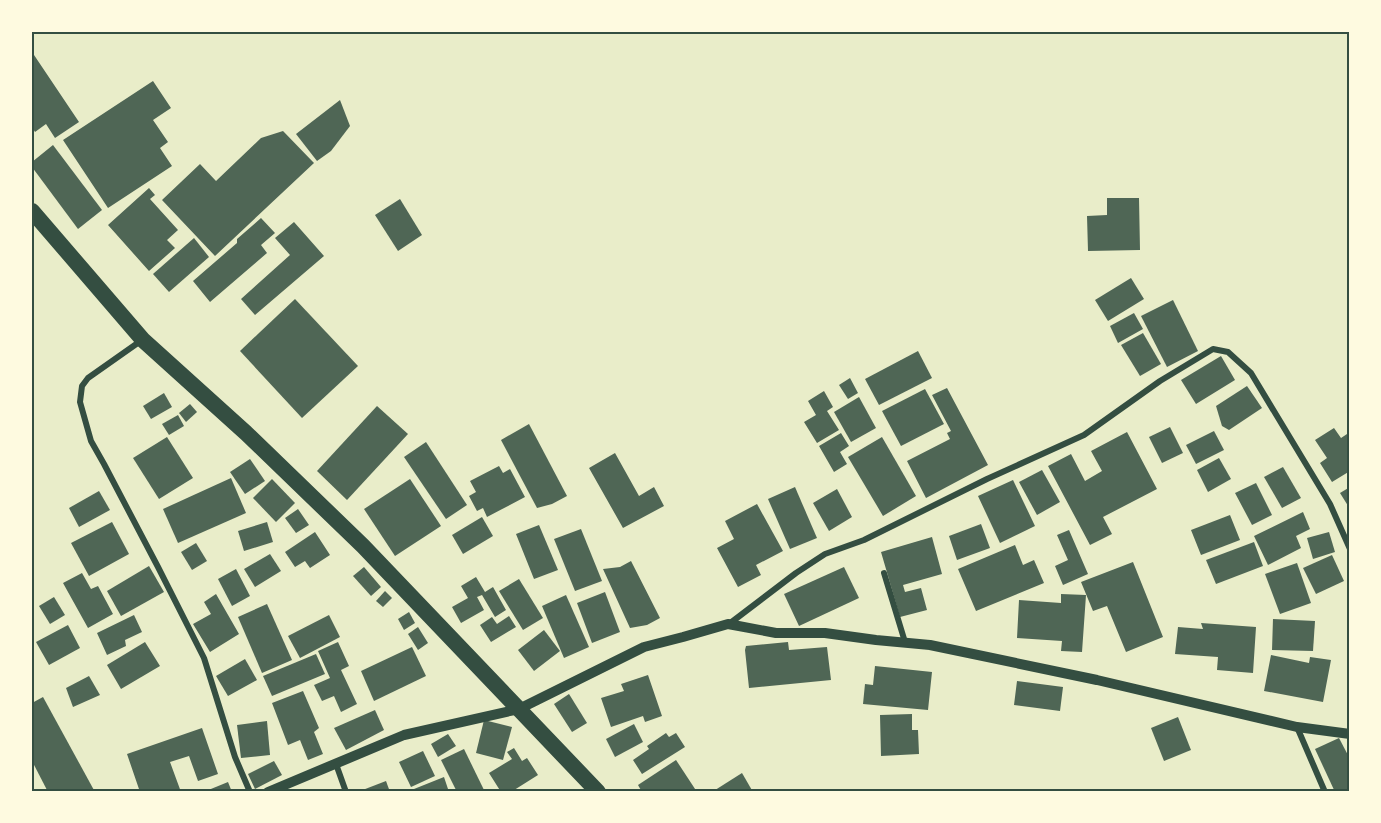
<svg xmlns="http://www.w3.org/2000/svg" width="1381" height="823" viewBox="0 0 1381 823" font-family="'Playfair Display',serif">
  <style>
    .building { fill: #4f6655 }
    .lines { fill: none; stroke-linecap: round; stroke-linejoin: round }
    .minor { stroke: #344e41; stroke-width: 6 }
    .tertiary { stroke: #344e41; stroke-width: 10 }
    .trunk { stroke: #344e41; stroke-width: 16 }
    .neatline { fill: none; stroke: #344e41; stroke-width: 2 }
  </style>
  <rect width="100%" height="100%" fill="#e9edc9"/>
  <g class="building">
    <path d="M32,52L79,122L55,138L46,124L35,132L32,127Z"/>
    <path d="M153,81L171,108L153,120L168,142L160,148L172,166L108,208L63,140Z"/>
    <path d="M340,100L350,126L331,151L317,161L296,134Z"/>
    <path d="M283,131L314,163L215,256L162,200L200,164L216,181L261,138Z"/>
    <path d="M53,145L102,210L78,229L32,167V162Z"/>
    <path d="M149,188L155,195L150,199L178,230L167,240L175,248L149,271L108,225Z"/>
    <path d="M1107,198H1139L1140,250L1088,251L1087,216L1107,215Z"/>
    <path d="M400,199L422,235L398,251L375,215Z"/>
    <path d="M261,218L275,233L261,245L267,253L210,302L193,281L237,243V239Z"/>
    <path d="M294,222L324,256L255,315L241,299L290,255L275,238Z"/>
    <path d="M194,238L209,257L169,292L153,274Z"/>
    <path d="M1131,278L1144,299L1108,321L1095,300Z"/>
    <path d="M295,299L358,366L302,418L240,351Z"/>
    <path d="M1173,300L1198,351L1167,367L1141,316Z"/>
    <path d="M1134,313L1143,329L1118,343L1110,326Z"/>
    <path d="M1143,333L1161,364L1140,376L1121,345Z"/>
    <path d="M918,351L932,378L879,405L865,379Z"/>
    <path d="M1221,356L1235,380L1196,404L1181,380Z"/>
    <path d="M850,378L858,393L848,399L839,385Z"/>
    <path d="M1247,386L1262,408L1229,430L1222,426L1216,406Z"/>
    <path d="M947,388L988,465L926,498L907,461L950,439L947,433L951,431L932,395Z"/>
    <path d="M925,389L944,424L901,446L882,411Z"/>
    <path d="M824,391L833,407L827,411L839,430L817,443L804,422L816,415L808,401Z"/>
    <path d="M164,393L172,407L151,419L143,406Z"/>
    <path d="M859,397L876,428L851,442L834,412Z"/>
    <path d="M190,404L197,412L186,422L179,413Z"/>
    <path d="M377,406L408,434L347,500L317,471Z"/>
    <path d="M178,415L184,426L169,435L162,424Z"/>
    <path d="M529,424L567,496L552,504L537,508L501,440Z"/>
    <path d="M1170,427L1183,453L1162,463L1149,437Z"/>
    <path d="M1334,428L1341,438L1350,432V471L1332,482L1320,463L1327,458L1315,440Z"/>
    <path d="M1214,431L1224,450L1196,464L1186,445Z"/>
    <path d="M1127,432L1157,489L1103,517L1112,534L1090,545L1048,466L1071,454L1085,481L1102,471L1091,451Z"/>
    <path d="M841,433L849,446L840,452L847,464L834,472L819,446Z"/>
    <path d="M167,437L193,478L159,499L133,458Z"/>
    <path d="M882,437L916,496L883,516L848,457Z"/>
    <path d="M426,442L467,505L446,519L404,457Z"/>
    <path d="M615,453L639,496L654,487L664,506L623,528L589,468Z"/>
    <path d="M1219,458L1231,479L1208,492L1197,470Z"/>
    <path d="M250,459L265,481L245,494L230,472Z"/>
    <path d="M499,466L503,473L510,469L525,497L487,517L483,508L477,511L469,496L476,492L470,481Z"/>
    <path d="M1283,467L1301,498L1282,508L1264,477Z"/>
    <path d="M1042,470L1060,502L1037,515L1019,482Z"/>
    <path d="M231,478L246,513L178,543L163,509Z"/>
    <path d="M272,479L295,503L276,522L253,498Z"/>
    <path d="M410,479L441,526L395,556L364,509Z"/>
    <path d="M1013,480L1035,526L1000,543L978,496Z"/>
    <path d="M1256,483L1272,515L1252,525L1235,493Z"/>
    <path d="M795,487L817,538L790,549L768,499Z"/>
    <path d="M1350,487V509L1340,493Z"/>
    <path d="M837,489L852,517L829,531L813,503Z"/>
    <path d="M99,491L110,510L79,527L69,508Z"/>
    <path d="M757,504L783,551L756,565L761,575L738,587L717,548L734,539L725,521Z"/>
    <path d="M298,509L309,525L296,533L285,518Z"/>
    <path d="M1303,512L1310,529L1296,536L1301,548L1268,565L1254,536Z"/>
    <path d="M1230,515L1240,540L1201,555L1191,530Z"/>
    <path d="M482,517L493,536L463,554L452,535Z"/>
    <path d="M112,522L129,554L89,576L71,543Z"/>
    <path d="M267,522L273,542L244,551L238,531Z"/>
    <path d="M981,524L990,548L957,560L949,536Z"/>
    <path d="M539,525L558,570L534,579L516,534Z"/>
    <path d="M581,529L602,581L575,591L554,539Z"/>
    <path d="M1069,530L1088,574L1063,585L1055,566L1068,560L1057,535Z"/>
    <path d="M315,532L330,555L310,568L305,561L295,567L285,552Z"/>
    <path d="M1329,532L1335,552L1313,559L1307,538Z"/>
    <path d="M932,537L942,574L903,585L905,592L921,588L927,610L900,617L881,552Z"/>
    <path d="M1254,542L1263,566L1216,584L1206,560Z"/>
    <path d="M196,543L207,561L192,570L181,552Z"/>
    <path d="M1015,545L1023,565L1034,560L1044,583L976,611L958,569Z"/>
    <path d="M270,554L281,571L255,587L244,569Z"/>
    <path d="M1332,555L1344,581L1316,594L1303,568Z"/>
    <path d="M631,561L660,618L647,625L630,628L603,569L620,567Z"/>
    <path d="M1133,562L1163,637L1126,652L1107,606L1093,611L1081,582Z"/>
    <path d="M1297,563L1311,603L1280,614L1265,574Z"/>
    <path d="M149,566L164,592L121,616L107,591Z"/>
    <path d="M364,567L381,587L371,596L353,576Z"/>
    <path d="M844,567L859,598L799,626L784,594Z"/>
    <path d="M236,569L250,596L232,606L218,579Z"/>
    <path d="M82,573L91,589L98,586L113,614L88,628L63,583Z"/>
    <path d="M476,577L485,592L493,587L506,610L495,617L482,595L477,597L484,610L461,623L452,607L468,598L461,586Z"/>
    <path d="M519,579L543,618L523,630L499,591Z"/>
    <path d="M385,591L392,598L383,607L376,601Z"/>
    <path d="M605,592L620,632L592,643L577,603Z"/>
    <path d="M216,594L239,634L210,652L193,624L211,614L204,602Z"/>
    <path d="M1061,594L1086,595L1082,652L1061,651L1062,641L1017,638L1019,600L1061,603Z"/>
    <path d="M566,595L589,647L564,658L542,606Z"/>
    <path d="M54,597L65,615L50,624L39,606Z"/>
    <path d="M267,604L292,660L262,673L238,617Z"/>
    <path d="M409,612L415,623L404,630L398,619Z"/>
    <path d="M134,615L142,632L125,640L126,646L107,655L97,633Z"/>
    <path d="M329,615L340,637L300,658L288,636Z"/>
    <path d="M509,616L516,627L491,642L480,625L492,617L497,624Z"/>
    <path d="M1273,619L1315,621L1313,651L1272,650Z"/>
    <path d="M1201,623L1256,627L1253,673L1217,670L1218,657L1175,654L1178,627L1203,629Z"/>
    <path d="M68,625L80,648L49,665L36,642Z"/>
    <path d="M418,627L428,643L418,650L408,634Z"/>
    <path d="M544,630L560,651L534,671L518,650Z"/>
    <path d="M145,642L160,666L121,689L107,665Z"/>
    <path d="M338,642L349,666L341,670L357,704L341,712L334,696L322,701L314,685L330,678L318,651Z"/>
    <path d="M788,642L789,650L827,647L831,680L749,688L745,650L746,646Z"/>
    <path d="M412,647L426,676L374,701L361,671Z"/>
    <path d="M316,654L325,674L272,696L263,676Z"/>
    <path d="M1271,655L1309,663L1310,657L1331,660L1323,702L1264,691Z"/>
    <path d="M245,659L257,680L228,696L216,676Z"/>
    <path d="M875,666L932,672L928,710L863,704L865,684L873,685Z"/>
    <path d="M648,675L662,716L645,722L643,716L611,727L601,698L624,691L621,684Z"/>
    <path d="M89,676L100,695L73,707L66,688Z"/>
    <path d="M1017,681L1063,687L1060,711L1014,705Z"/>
    <path d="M303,691L319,728L314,732L323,754L308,760L300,740L288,745L272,703Z"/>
    <path d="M569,694L587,723L572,732L554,704Z"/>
    <path d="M43,697L95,792H48L32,761V703Z"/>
    <path d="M375,710L384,730L346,750L334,728Z"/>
    <path d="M912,714V730H918L919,754L881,756L880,715Z"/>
    <path d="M1178,717L1191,750L1164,761L1151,728Z"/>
    <path d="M484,720L512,727L503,760L476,753Z"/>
    <path d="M267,721L270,755L241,758L237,725Z"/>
    <path d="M634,724L643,742L615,757L606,739Z"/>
    <path d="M202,728L218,774L198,781L189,756L170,762L181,792H140L127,754Z"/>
    <path d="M666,733L669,737L676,733L685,747L642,774L633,760L649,749L647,746Z"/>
    <path d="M448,734L456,746L438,757L431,744Z"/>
    <path d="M1339,738L1350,759V792H1335L1315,749Z"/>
    <path d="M514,748L522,761L527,758L538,775L511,792H501L489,773L512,759L507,752Z"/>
    <path d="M464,749L484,790L481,792H457L441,760Z"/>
    <path d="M423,751L435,776L411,787L399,762Z"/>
    <path d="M676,760L697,792H642L638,785Z"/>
    <path d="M274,761L282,775L255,789L248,774Z"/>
    <path d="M742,773L753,792H712Z"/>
    <path d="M444,777L449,792H409V791Z"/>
    <path d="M386,781L390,792H360V791Z"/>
    <path d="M228,782L232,792H206V791Z"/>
  </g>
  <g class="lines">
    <g class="minor">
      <path d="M142,340L88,378L82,386L80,402L91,441L104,464L158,567L204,658L235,757L250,792"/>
      <path d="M884,573L905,642"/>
      <path d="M729,624L796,573L825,554L864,540L987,479L1084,435L1160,381L1213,349L1228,352L1251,373L1330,504L1350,549"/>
      <path d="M1297,727L1325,792"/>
      <path d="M336,764L346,792"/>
    </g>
    <path class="tertiary" d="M268,792L404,735L519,709L644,647L683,637L728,624L776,633H825L876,640L930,645L1097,680L1297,727L1350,734"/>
    <path class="trunk" d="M32,211L143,340L246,433L363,546L598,792"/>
  </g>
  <rect width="1381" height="823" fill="none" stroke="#fefae0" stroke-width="66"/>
  <rect x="33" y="33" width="1315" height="757" class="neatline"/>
</svg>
